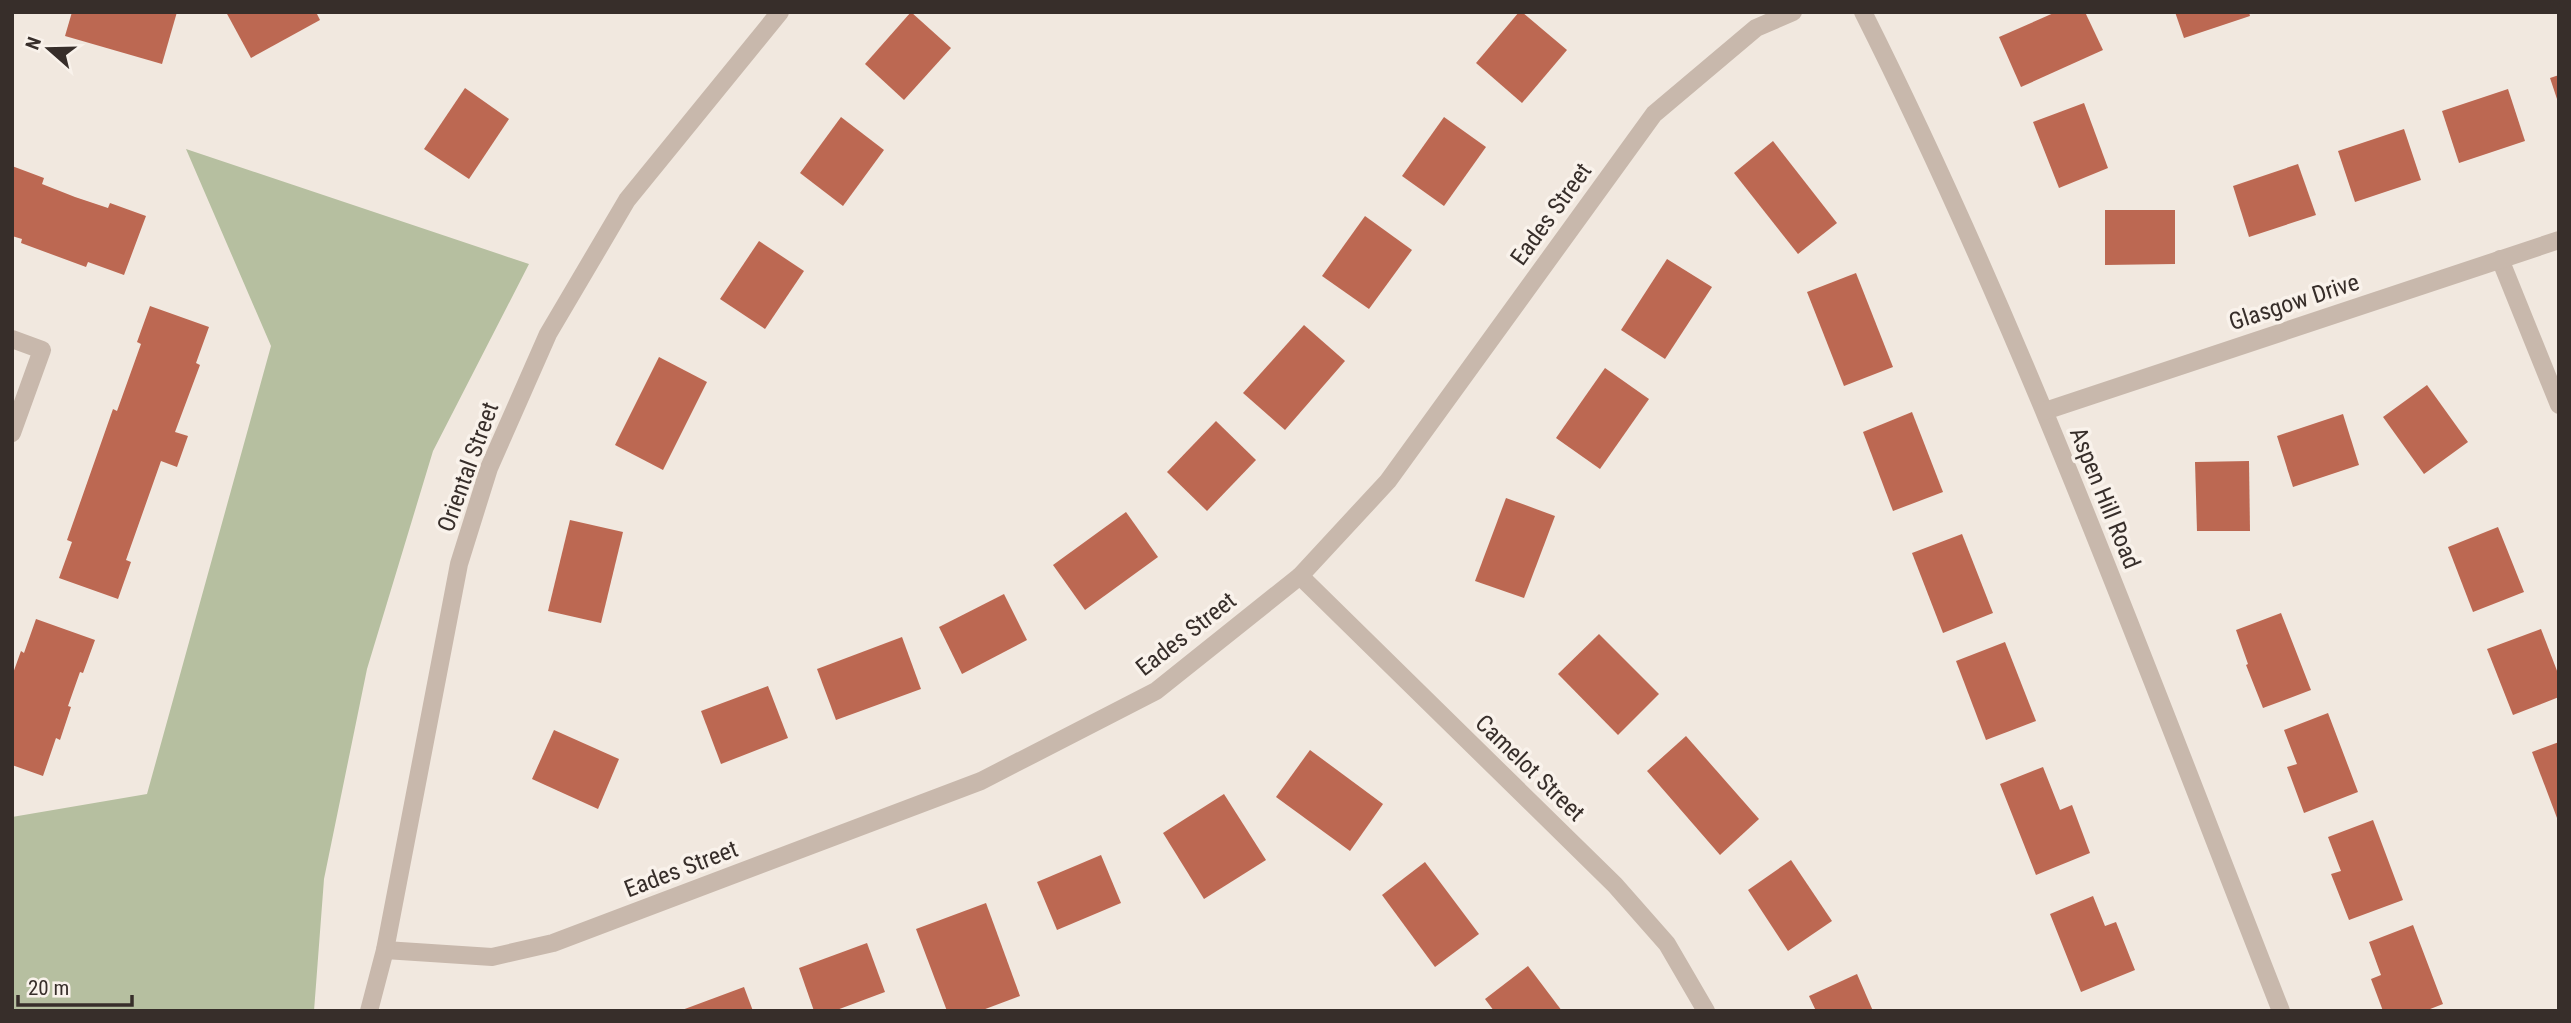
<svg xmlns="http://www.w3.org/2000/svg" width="2571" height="1023" viewBox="0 0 2571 1023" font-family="'Roboto Condensed',sans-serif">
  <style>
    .green { fill: #b6bfa0 }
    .building { fill: #bc6852 }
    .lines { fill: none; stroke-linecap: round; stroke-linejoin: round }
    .minor { stroke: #c8b8ac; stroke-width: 18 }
    .labels { text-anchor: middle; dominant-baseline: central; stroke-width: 7; stroke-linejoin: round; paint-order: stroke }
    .street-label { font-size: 24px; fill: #372e2a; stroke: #f9f2eb }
  </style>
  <rect width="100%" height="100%" fill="#f1e8df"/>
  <path class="green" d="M186,149L529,264L433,451L367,669L324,879L314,1011H12V817L147,794L271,346Z"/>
  <g class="building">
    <path d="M72,12H177L162,64L65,36Z"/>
    <path d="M226,12H316L320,20L251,58Z"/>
    <path d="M911,12L951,48L904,100L865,64Z"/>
    <path d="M1519,12H1522L1567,50L1522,103L1476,63Z"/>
    <path d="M2056,12H2085L2103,50L2021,87L1999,37Z"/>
    <path d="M2175,12H2249L2250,16L2184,38Z"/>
    <path d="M2559,75V102H2558L2550,78Z"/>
    <path d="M465,88L509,119L469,179L424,149Z"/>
    <path d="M2508,89L2525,141L2459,163L2442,111Z"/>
    <path d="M2084,103L2108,168L2059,188L2033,122Z"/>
    <path d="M841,117L884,150L843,206L800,173Z"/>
    <path d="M1444,117L1486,147L1444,206L1402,176Z"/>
    <path d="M2404,129L2421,180L2355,202L2338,151Z"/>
    <path d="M1773,141L1837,223L1798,254L1734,173Z"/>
    <path d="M2298,164L2316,215L2249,237L2233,186Z"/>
    <path d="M12,166L44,178L42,184L75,197L108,208L110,203L146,216L124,275L88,262L86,267L21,243L22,239L12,236Z"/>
    <path d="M2105,210H2175V264L2105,265Z"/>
    <path d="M1365,216L1412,250L1369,309L1322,276Z"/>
    <path d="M759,241L804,271L765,329L720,299Z"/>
    <path d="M1667,259L1712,287L1665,359L1621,330Z"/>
    <path d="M1856,273L1893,367L1844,386L1807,292Z"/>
    <path d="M150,306L209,327L196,363L200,365L175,432L188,436L177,467L161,461L126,560L131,562L118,599L59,578L72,542L67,540L113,409L117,411L141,344L137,342Z"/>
    <path d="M1304,325L1345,361L1285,430L1243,393Z"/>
    <path d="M659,357L707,382L663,470L615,445Z"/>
    <path d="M1605,368L1649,399L1600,469L1556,438Z"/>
    <path d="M2427,385L2468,442L2424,474L2383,417Z"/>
    <path d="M1912,412L1943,492L1893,511L1863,432Z"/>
    <path d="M2343,414L2359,465L2293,487L2277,436Z"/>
    <path d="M1216,421L1256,460L1207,511L1167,472Z"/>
    <path d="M2249,461L2250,531H2197L2195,462Z"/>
    <path d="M1506,498L1555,516L1524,598L1475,581Z"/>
    <path d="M1126,512L1158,557L1085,610L1053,565Z"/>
    <path d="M570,520L623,532L601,623L548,611Z"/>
    <path d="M2498,527L2524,592L2473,612L2448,547Z"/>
    <path d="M1962,534L1993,613L1943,633L1912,553Z"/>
    <path d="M1004,594L1027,640L962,674L939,627Z"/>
    <path d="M2281,613L2311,690L2263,708L2246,665L2248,664L2236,630Z"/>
    <path d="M36,619L95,640L83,673L80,672L68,706L71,707L60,740L56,738L43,776L12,765V676L21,651L24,653Z"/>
    <path d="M2541,629L2559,676V697L2513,715L2487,649Z"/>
    <path d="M1599,634L1659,694L1618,735L1558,674Z"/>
    <path d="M902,637L921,689L836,720L817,669Z"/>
    <path d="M2005,642L2036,721L1986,740L1956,661Z"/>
    <path d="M768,686L788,738L721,764L701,711Z"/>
    <path d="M2328,713L2358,792L2304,813L2287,767L2297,764L2284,730Z"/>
    <path d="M554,730L619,759L598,809L532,779Z"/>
    <path d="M1686,736L1759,819L1720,855L1647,771Z"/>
    <path d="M2559,742V817L2557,818L2532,752Z"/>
    <path d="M1310,750L1383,804L1350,851L1276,797Z"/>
    <path d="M2043,767L2060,810L2072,805L2090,853L2036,875L2000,784Z"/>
    <path d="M1224,794L1266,860L1204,899L1163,833Z"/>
    <path d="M2373,820L2403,900L2349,920L2331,874L2341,871L2328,837Z"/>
    <path d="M1101,855L1121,903L1057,930L1037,882Z"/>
    <path d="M1791,860L1832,921L1788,951L1748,890Z"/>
    <path d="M1425,862L1479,934L1435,967L1382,895Z"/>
    <path d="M2093,896L2105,926L2116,922L2135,970L2081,992L2050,914Z"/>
    <path d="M986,903L1020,996L980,1011H947L916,929Z"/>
    <path d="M2413,925L2443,1004L2425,1011H2383L2371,979L2381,975L2369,942Z"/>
    <path d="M867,943L885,992L834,1011H814L799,968Z"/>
    <path d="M1528,966L1562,1011H1494L1485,999Z"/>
    <path d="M1857,974L1873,1011H1816L1809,996Z"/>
    <path d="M744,987L753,1011H682V1010Z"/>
  </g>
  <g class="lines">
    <g class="minor">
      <path d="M1863,12C2025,335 2149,675 2281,1011"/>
      <path d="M2500,259L2559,405"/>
      <path d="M12,339L42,350L12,433"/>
      <path d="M2045,411L2559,240"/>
      <path d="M1300,576L1615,885L1667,944L1706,1011"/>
      <path d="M385,950L492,957L553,943L981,781L1156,691L1300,576L1388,481L1654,114L1756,28L1793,12"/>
      <path d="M369,1011L385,950L459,564L489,468L548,334L627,200L780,12"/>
    </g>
  </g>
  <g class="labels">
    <g class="street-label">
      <text transform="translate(1551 214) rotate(-54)">Eades Street</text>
      <text transform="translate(2294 302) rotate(-18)">Glasgow Drive</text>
      <text transform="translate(468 467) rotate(-70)">Oriental Street</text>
      <text transform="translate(2105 498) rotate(68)">Aspen Hill Road</text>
      <text transform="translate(1186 634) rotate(-38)">Eades Street</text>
      <text transform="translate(1530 768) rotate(44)">Camelot Street</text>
      <text transform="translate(681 869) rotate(-21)">Eades Street</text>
    </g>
  </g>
  <rect width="2571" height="1023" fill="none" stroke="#372e2a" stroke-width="28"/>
  <g transform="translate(49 49) rotate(290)" stroke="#f9f2eb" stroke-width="5" paint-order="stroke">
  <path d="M0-5L12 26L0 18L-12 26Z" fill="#372e2a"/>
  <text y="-10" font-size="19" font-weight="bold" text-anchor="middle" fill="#372e2a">N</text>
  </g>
  <path d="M18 995v10h114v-10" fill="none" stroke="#372e2a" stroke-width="3.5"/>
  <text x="28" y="995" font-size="21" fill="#372e2a" stroke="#f9f2eb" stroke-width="5" paint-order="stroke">20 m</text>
</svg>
